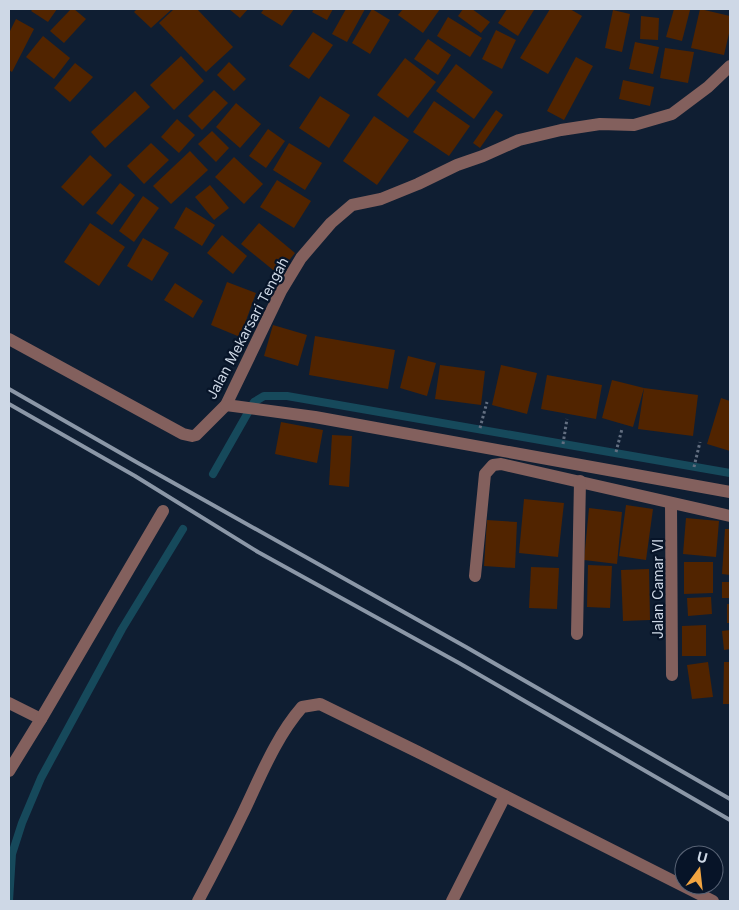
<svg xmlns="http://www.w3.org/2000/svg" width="739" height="910" viewBox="0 0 739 910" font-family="Inter,sans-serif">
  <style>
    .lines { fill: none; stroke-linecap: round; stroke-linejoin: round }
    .stream { stroke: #16495b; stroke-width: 8 }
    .building { fill: #512400 }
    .path { stroke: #636f81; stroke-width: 3; stroke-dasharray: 2.5 2.5; stroke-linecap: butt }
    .minor { stroke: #83605d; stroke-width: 12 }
    .rail { stroke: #8b97a7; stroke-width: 4 }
    .labels { text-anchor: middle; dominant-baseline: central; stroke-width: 4.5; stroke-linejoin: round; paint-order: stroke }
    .street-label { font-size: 14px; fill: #ced8e6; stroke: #071428 }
  </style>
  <rect width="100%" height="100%" fill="#0f1e32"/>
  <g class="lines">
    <g class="stream">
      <path d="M213,474L254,402L264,396H287L730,473"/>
      <path d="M9,901L12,854L22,823L41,778L122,629L183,529"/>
    </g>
  </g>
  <g class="building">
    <path d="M33,9H57L48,22L31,11Z"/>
    <path d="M71,9H74L86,19L64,43L50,31Z"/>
    <path d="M137,9H172L151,28L134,12Z"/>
    <path d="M174,9H197L233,47L206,72L159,23Z"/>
    <path d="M229,9H248L240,18Z"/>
    <path d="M264,9H294L282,26L261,13Z"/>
    <path d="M314,9H333L327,20L312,12Z"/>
    <path d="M346,9H365L347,42L332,34Z"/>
    <path d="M372,9L390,20L370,54L352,43Z"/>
    <path d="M403,9H440L423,33L398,15Z"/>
    <path d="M463,9H472L490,22L481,33L458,16Z"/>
    <path d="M507,9H531L534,10L518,36L498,23Z"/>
    <path d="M550,9H570L582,16L548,74L520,58Z"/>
    <path d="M674,9L690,10L682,41L666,37Z"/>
    <path d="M700,9L730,16V29L724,55L691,48Z"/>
    <path d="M613,10L630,14L622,52L605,48Z"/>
    <path d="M641,16L659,18L658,40L640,39Z"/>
    <path d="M448,17L482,38L470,57L437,36Z"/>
    <path d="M16,19L34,29L12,72L9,70V33Z"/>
    <path d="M496,30L516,40L502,69L482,59Z"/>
    <path d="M313,32L333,45L309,79L289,66Z"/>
    <path d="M43,36L70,58L54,79L26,57Z"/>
    <path d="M428,39L451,55L438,75L414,59Z"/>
    <path d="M635,42L659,47L653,74L629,69Z"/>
    <path d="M665,48L694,52L688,83L660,78Z"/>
    <path d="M181,56L204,81L174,110L150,85Z"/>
    <path d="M576,57L593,66L564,120L547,111Z"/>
    <path d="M405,58L436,82L408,118L377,95Z"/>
    <path d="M229,62L246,79L234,91L217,75Z"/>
    <path d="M75,63L93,77L70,102L54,88Z"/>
    <path d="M456,64L493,92L474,119L436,91Z"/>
    <path d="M623,80L654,87L650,106L619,99Z"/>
    <path d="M214,90L228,103L202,130L188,116Z"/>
    <path d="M135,91L150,107L105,148L91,132Z"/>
    <path d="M320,96L350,115L329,148L299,128Z"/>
    <path d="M434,101L470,126L449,156L413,132Z"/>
    <path d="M236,103L261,124L240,148L216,127Z"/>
    <path d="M496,110L503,115L480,148L473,143Z"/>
    <path d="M374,116L409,140L377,185L343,161Z"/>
    <path d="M177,119L195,135L179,153L161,137Z"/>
    <path d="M268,129L285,141L266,168L249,156Z"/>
    <path d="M212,131L229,148L216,162L198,144Z"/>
    <path d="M151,143L169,160L144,184L127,166Z"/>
    <path d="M289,143L322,163L305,190L273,170Z"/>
    <path d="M190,151L208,170L171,204L153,186Z"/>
    <path d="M90,155L112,175L83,206L61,187Z"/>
    <path d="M234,157L263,184L244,204L215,177Z"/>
    <path d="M277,180L311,201L294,228L260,207Z"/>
    <path d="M120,183L135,195L112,225L96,213Z"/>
    <path d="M210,185L229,208L214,220L195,197Z"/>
    <path d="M143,196L159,208L134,242L119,231Z"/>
    <path d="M186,207L215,225L202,246L174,228Z"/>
    <path d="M90,223L125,247L99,286L64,262Z"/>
    <path d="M259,223L295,253L278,274L241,244Z"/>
    <path d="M222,235L247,256L233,274L207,253Z"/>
    <path d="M143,238L169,253L152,281L127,266Z"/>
    <path d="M227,282L256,293L240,337L211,325Z"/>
    <path d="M175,283L203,301L193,318L164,300Z"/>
    <path d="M273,325L307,335L298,366L264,356Z"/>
    <path d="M315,336L395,350L388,389L309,375Z"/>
    <path d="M408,356L436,363L427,396L400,388Z"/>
    <path d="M440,365L485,371L481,405L435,399Z"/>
    <path d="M501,365L537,373L527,414L492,405Z"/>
    <path d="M547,375L602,385L596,419L541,409Z"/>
    <path d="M612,380L644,388L698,395L693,436L638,429L644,388L633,427L602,418Z"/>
    <path d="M721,398L730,401V451L707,444Z"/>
    <path d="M281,422L323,430L317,463L275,454Z"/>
    <path d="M332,435L352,436L349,487L329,485Z"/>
    <path d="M524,499L564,503L558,557L519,553Z"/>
    <path d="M626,505L653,509L646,560L619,556Z"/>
    <path d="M589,508L622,512L617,564L584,560Z"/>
    <path d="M686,518L719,521L716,557L683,554Z"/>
    <path d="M487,520L517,522L515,568L484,566Z"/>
    <path d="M725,529H730V575L722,574Z"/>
    <path d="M684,562H713V593L684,594Z"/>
    <path d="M588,565L612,566L610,608L587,607Z"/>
    <path d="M531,567L559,568L557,609L529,608Z"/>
    <path d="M649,569L650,620L623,621L621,570Z"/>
    <rect x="722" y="582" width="8" height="16"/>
    <path d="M711,597L712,614L688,616L687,598Z"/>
    <rect x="727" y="604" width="3" height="19"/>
    <path d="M706,625V656H682V626Z"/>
    <path d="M730,630V649L724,650L722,631Z"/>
    <path d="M708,662L713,697L692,699L687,665Z"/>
    <path d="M724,662H730V704H723Z"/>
  </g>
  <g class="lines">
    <g class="path">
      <path d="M480,428L487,402"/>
      <path d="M563,444L567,419"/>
      <path d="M616,452L622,429"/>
      <path d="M694,467L700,442"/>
    </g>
    <g class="minor">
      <path d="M9,339L183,434L192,436L196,435L226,405L281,291L301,258L331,223L352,205L381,199L418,184L457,165L483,156L519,140L561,130L600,124L634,125L672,114L708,87L730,66"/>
      <path d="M226,405L315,417L730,492"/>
      <path d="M671,503L672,675"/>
      <path d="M475,576L485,474L493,465L501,464L730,516"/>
      <path d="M577,634L580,481"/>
      <path d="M9,703L41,719"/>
      <path d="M9,771L41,719L163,511"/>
      <path d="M198,901C213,873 228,844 242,815C260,778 275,738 302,707L320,704L418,752L713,901"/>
      <path d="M452,901L505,796"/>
    </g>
    <g class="rail">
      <path d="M9,389L138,463L466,647L730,799"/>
      <path d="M9,404L135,476L258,552L459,663L730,820"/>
    </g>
  </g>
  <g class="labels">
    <g class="street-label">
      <text transform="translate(247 328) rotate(-62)">Jalan Mekarsari Tengah</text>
      <text transform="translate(657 589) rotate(-90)">Jalan Camar VI</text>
    </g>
  </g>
  <rect width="739" height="910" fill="none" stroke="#ced8e6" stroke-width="20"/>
  <g transform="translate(699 870) rotate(15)"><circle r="24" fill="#071428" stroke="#576274"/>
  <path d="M0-4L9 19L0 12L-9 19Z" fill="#f2a541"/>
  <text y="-8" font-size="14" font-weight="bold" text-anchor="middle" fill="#ced8e6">U</text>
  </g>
</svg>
